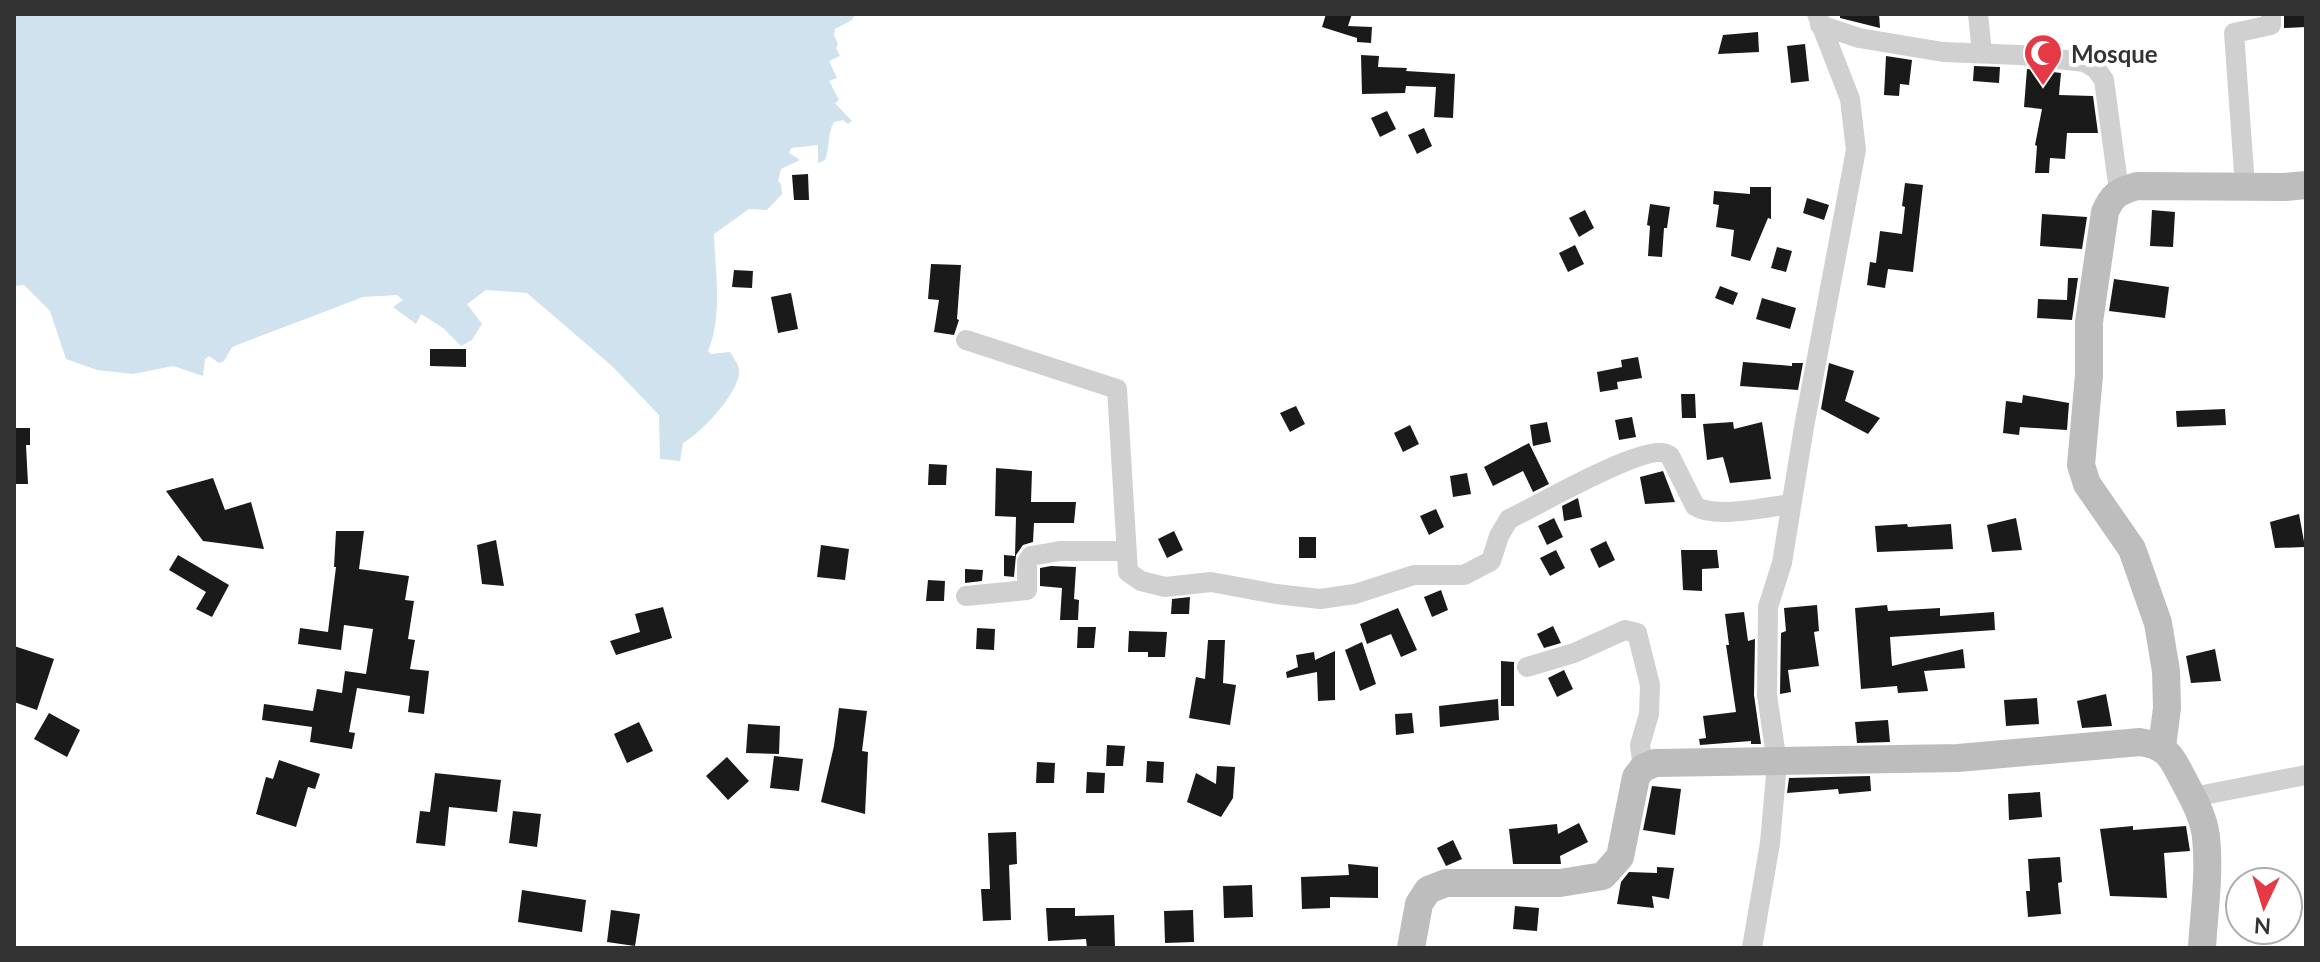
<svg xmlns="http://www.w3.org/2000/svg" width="2320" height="962" viewBox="0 0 2320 962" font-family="Lato,sans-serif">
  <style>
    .water { fill: #cfe2ee }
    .building { fill: #1a1a1a }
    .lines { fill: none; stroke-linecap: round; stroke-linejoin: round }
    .street { stroke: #d0d0d0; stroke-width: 20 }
    .secondary { stroke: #bdbdbd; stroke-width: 28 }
    .labels { text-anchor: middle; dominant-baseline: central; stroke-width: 8; stroke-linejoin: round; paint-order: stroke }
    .poi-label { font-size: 24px; font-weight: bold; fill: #333; stroke: #fff; text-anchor: start }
  </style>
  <rect width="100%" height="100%" fill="#fff"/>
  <path class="water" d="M14,14H855L852,20L835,29L834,35L838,44L836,48L840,56L829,61L837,78L829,81L839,100L835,103L852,121L848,124L843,120L834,122C827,134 830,148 825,160L818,163V145L791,148L789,153L800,160L781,169L778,181L781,184L782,194L767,210L749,209L714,234C715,271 723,316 708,351L711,354L730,352C733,357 738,364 739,369C742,391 700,434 683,443L680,461L660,459L659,415L612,366L527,293L486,290L467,304L482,324L472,340L461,346L443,328L421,314L416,324L393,307L403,300L397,295L363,297L232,347L224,361L219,363L209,356L205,359L203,376L173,366L133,374L97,370L66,359L50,311L24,285L14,286Z"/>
  <g class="building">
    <path d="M1326,14H1352L1348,26L1372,27L1371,43L1357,42V38L1322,27Z"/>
    <path d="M1879,14L1880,28L1840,18V15Z"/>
    <path d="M2284,14H2306V27L2284,28Z"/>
    <path d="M1758,32L1759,52L1718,54L1723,35Z"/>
    <path d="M1805,44L1809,81L1791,83L1787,46Z"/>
    <path d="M1361,55L1379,56L1378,67L1407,68L1406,71L1455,74L1453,118L1434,117L1436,87L1406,86L1405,93L1362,94Z"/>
    <path d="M1886,56L1912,60L1909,85L1900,84L1899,96L1884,95Z"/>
    <path d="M1974,66L2000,67L1999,83L1973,81Z"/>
    <path d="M2027,69L2061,73L2059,95L2093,96L2098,133H2067L2065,159L2050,158L2049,173H2035L2037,146L2035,145L2042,109L2024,107Z"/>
    <path d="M1387,111L1396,129L1380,137L1371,118Z"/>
    <path d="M1424,128L1432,146L1417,154L1408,135Z"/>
    <path d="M808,174L809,200H794L792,175Z"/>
    <path d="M1905,183L1923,185L1913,272L1888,269L1885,288L1867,285L1870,262L1876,263L1880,231L1902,234L1905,207L1902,206Z"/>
    <path d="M1750,187H1771V219L1768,218L1750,261L1731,256L1734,230L1716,227L1719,205L1713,204L1714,191L1750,194Z"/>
    <path d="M1807,198L1829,205L1824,220L1803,213Z"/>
    <path d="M1650,204L1670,207L1667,228H1664L1662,257L1648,256L1650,226L1647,225Z"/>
    <path d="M1585,210L1594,228L1579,237L1569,218Z"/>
    <path d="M2152,210L2175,212L2173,247L2150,246Z"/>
    <path d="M2042,214L2087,217L2082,249L2040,246Z"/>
    <path d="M1575,245L1584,264L1568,272L1559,253Z"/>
    <path d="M1777,247L1792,251L1786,272L1771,268Z"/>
    <path d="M931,264L961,265L957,319L959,320L954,335L934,332L939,300L928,299Z"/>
    <path d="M734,270L753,271L752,288L732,287Z"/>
    <path d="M2068,278H2078L2072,320L2037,318L2038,299L2067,300Z"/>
    <path d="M2114,279L2169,287L2165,318L2109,311Z"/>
    <path d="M1720,286L1738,293L1733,305L1715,298Z"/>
    <path d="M791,293L798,329L778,333L771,297Z"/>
    <path d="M1762,298L1796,308L1790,329L1756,319Z"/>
    <path d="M430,349H466V367L430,366Z"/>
    <path d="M1638,357L1642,378L1617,382L1618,389L1600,392L1597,372L1622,367L1621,360Z"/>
    <path d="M1743,362L1792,366V363H1803L1798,390L1740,386Z"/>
    <path d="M1829,363L1854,371L1845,401L1880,418L1868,434L1821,409Z"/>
    <path d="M1681,394H1695L1696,418H1682Z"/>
    <path d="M2023,395L2069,403L2067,430L2020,427L2019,435L2003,433L2006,401L2022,403Z"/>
    <path d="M1296,406L1305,424L1290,432L1280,413Z"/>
    <path d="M2225,409L2226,425L2177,427L2176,411Z"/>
    <path d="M1632,417L1636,437L1619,440L1615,420Z"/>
    <path d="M1547,422L1551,442L1533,446L1530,425Z"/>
    <path d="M1733,422L1734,429L1762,422L1771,479L1730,483L1723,457L1707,460L1703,424Z"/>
    <path d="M1410,425L1419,444L1403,452L1394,433Z"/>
    <path d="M14,428H30V445H26L28,484H14Z"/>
    <path d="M1529,443L1549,484L1533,492L1523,471L1493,486L1484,467Z"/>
    <path d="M929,464L947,465L946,485H928Z"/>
    <path d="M996,468L1032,471L1031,502H1076L1074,523H1034L1033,542L1023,545L1016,555L1014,577L1004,576V555L1015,556L1016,517L995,516Z"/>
    <path d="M1663,471L1675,502L1645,504L1640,477Z"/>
    <path d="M1467,473L1471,494L1453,497L1450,476Z"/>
    <path d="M213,478L225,510L251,502L264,549L203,541L166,491Z"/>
    <path d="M1578,498L1582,517L1564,521L1562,506Z"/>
    <path d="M1436,509L1444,527L1429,535L1420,516Z"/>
    <path d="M2299,514L2305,547L2275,548L2270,522Z"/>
    <path d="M1554,518L1563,537L1547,545L1538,526Z"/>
    <path d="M2016,518L2022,550L1992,552L1987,525Z"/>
    <path d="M1907,524L1908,527L1951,524L1953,549L1877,552L1875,526Z"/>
    <path d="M336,531H364L359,569L409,576L405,600L414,601L408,639L415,640L410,669L429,671L424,714L408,712L410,696L357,688L349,732L355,733L352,749L310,742L312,727L262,720L264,704L313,711L317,689L342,693L345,671L366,674L373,629L344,625L341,650L298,644L300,628L328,632L336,567H334Z"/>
    <path d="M1174,531L1183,550L1167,558L1158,539Z"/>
    <rect x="1299" y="537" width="17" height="21"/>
    <path d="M496,540L504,586L482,584L477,545Z"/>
    <path d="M1606,541L1615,560L1599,568L1590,549Z"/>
    <path d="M821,545L849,549L845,580L817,577Z"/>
    <path d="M1556,550L1565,568L1550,576L1540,558Z"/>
    <path d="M1681,550H1717L1719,568L1702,569V591L1683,590Z"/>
    <path d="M178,555L229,585L212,617L196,609L206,592L169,570Z"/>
    <path d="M1051,566L1076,567L1074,599L1079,600L1078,620H1060L1062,588L1040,586V568Z"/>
    <path d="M965,569L983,570L982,581L965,583Z"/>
    <path d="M928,580L945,581L944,601H926Z"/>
    <path d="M1441,590L1448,610L1432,617L1424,597Z"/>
    <path d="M1190,597L1189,614H1171L1172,599Z"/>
    <path d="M1817,605L1819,631L1814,632L1819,666L1788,670L1791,692L1780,694L1781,633L1786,631L1784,608Z"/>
    <path d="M1887,605L1888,611L1940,608V616L1994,612L1995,630L1890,637L1892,666L1963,649L1965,668L1924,671L1928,691L1898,693L1897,686L1861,689L1855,608Z"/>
    <path d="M663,607L672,638L616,655L610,641L640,632L635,614Z"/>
    <path d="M1398,608L1417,650L1401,657L1391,634L1367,644L1360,624Z"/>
    <path d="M1744,612L1748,641L1755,639L1754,695L1761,744H1751V741L1700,745L1699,739L1706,738L1703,716L1736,712L1726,645H1729L1725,614Z"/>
    <path d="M1553,626L1561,643L1544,648L1537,634Z"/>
    <path d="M1078,627H1096L1094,648H1077Z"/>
    <path d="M977,628L995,629L994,650L976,649Z"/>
    <path d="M1129,631L1167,632L1165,657H1148V652H1128Z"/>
    <path d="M1208,640H1225L1223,683L1236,685L1230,725L1189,718L1196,677L1205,679Z"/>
    <path d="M1362,642L1376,684L1360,691L1345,650Z"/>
    <path d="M14,646L54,659L37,710L14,702Z"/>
    <path d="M2215,649L2221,681L2191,683L2186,656Z"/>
    <path d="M1335,651V700L1318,701L1317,672L1287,678L1286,672L1298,667L1296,655L1314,652L1315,660Z"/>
    <path d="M1501,661L1514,662V706H1501Z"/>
    <path d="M1564,670L1573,689L1557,697L1548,678Z"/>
    <path d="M2106,694L2112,726L2082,728L2077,701Z"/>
    <path d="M2037,698L2039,724L2006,726L2004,700Z"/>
    <path d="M1498,699L1499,720L1440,727L1439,706Z"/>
    <path d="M839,708L867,711L862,751L868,752L865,814L821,802L834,746Z"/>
    <path d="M49,713L80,730L67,757L34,739Z"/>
    <path d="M1412,713L1414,733L1396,735L1395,714Z"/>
    <path d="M1888,720L1890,742L1857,743L1855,722Z"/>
    <path d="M639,722L653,751L627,763L614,734Z"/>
    <path d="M748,724L780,726L779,754L746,753Z"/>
    <path d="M1107,745L1125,746L1123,766H1106Z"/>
    <path d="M774,756L803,759L799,791L770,788Z"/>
    <path d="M727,757L749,781L728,800L706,776Z"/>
    <path d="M279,760L320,774L315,789L308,787L296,827L256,814L266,777L273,779Z"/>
    <path d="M1147,761L1164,762L1163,783L1146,782Z"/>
    <path d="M1037,762L1055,763L1054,783H1036Z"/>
    <path d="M1217,766L1235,767L1233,798L1221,817L1187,802L1196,773L1216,784Z"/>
    <path d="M1087,772L1105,773L1104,793H1086Z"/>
    <path d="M435,773L501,780L497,812L449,807L445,846L416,843L420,811L430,812Z"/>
    <path d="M1870,776L1871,791L1839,794L1838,789L1787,793L1789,778Z"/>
    <path d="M1652,786L1681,789L1675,835L1643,830Z"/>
    <path d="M2040,792L2042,817L2009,820L2008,794Z"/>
    <path d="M513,811L541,814L537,847L509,843Z"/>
    <path d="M1579,823L1588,842L1560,856L1561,864H1513L1509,829L1557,824L1558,834Z"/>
    <path d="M2133,826V830L2186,826L2190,851L2164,853L2167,898L2110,896L2100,829Z"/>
    <path d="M1016,832L1017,864L1009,865L1011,920L983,921L981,889H990L988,833Z"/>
    <path d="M1453,840L1462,859L1446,866L1437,848Z"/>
    <path d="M2060,857L2062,882L2058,883L2061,914L2028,917L2026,891H2030L2028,859Z"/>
    <path d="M1348,864L1378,867V898L1330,897V908L1302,909L1301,877L1349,875Z"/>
    <path d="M1657,867L1674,868L1669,899L1652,896L1654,908L1617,904L1621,882L1629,872L1657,873Z"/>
    <path d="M1252,885L1253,917L1224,918L1223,886Z"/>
    <path d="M522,890L586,900L582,932L518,922Z"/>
    <path d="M1515,906L1539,908L1537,931L1513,929Z"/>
    <path d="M1046,908H1075V916L1114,915L1115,947L1087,948L1086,939L1048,941Z"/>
    <path d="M611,910L640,914L635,946L607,942Z"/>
    <path d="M1193,910L1194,942L1165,943L1164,911Z"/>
  </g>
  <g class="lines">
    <g class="street">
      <path d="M1978,14L1982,53"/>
      <path d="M1820,25L1859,38L1943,52L2020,55L2085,62L2096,69L2104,80L2119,191"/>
      <path d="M2245,186L2234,33L2271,25V14"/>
      <path d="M966,340L1117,389L1128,572L1141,581L1165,587L1211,582L1276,594L1320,599L1355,594L1414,575H1464L1491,561L1499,536L1509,519C1536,507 1651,438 1670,456L1695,506C1715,519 1768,507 1791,504"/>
      <path d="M966,596L1027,590V562L1031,556L1060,551H1125"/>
      <path d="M1527,667L1574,653L1625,630L1637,633L1650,685L1649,714L1640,745L1643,768"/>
      <path d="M2193,797L2306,775"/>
      <path d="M1752,948L1770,843L1777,763L1767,695L1768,607L1782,563L1804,427L1856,150L1850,99L1817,14"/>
    </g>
    <g class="secondary">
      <path d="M2162,747L2167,708L2166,671L2158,623L2132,549L2087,484L2081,465L2089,375V322L2105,212C2112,195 2119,191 2137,186L2284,187L2306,185"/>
      <path d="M1411,948L1419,904L1428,890L1446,883H1560L1603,876L1620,857L1636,777L1643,768L1655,763L1958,758L2140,742C2167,746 2171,756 2183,779C2192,796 2204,817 2206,837C2210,873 2204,912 2202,948"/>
    </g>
  </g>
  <defs>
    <symbol id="mosque-pin" viewBox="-11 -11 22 30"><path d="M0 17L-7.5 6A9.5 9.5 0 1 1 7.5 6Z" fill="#e63946" stroke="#fff"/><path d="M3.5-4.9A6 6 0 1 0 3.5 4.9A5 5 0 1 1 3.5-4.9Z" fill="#fff"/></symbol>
  </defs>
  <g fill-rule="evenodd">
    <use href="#mosque-pin" x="2021" y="31" width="44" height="60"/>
  </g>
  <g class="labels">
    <g class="poi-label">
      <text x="2071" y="53">Mosque</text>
    </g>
  </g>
  <rect width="2320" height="962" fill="none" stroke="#333333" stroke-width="32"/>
  <g transform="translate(2264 906) rotate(184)"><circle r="38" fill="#ffffff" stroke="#adadad" stroke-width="2"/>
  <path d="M0-6L14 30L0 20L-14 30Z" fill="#e63946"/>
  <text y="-12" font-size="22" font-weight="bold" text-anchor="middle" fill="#333333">N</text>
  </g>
</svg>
